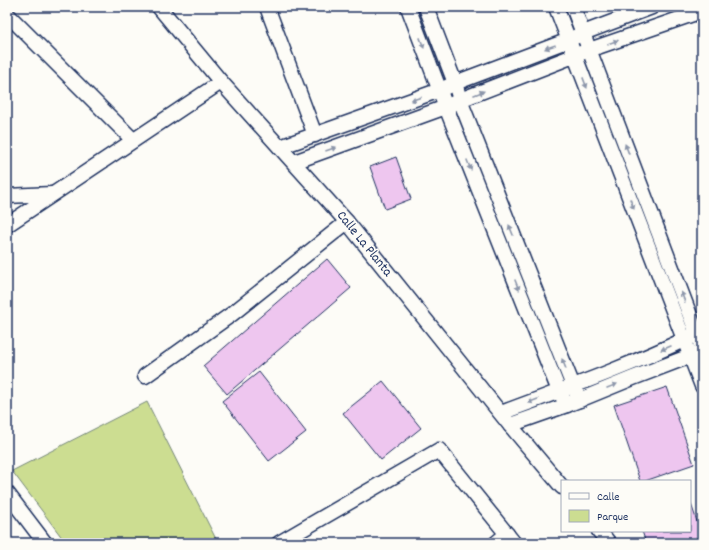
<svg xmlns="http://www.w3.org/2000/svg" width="709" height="550" viewBox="0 0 709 550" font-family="Dekko,sans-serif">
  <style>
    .green { fill: #ccdd91; stroke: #748678 }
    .building { fill: #eec6ef; stroke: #1b2f5e }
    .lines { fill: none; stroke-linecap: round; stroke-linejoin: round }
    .minor-casing { stroke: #1b2f5e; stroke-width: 17 }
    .minor { stroke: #fdfcf7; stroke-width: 14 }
    .oneway { fill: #8c96aa }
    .labels { text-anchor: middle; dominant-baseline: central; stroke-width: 3; stroke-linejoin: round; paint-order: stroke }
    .street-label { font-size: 14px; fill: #1b2f5e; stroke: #fdfcf7 }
  </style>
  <rect width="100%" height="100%" fill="#fdfcf7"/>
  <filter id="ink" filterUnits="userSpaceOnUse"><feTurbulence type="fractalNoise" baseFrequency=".025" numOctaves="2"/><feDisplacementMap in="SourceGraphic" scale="8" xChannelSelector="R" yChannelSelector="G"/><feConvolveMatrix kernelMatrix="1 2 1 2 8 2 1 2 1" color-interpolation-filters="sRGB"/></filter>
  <g filter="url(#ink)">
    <path class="green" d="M147,402L218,543H66L12,471Z"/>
    <g class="building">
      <path d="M396,157L411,199L385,209L370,167Z"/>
      <path d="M327,259L351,288L227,394L203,366Z"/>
      <path d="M259,372L306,432L269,461L222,401Z"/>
      <path d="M383,381L421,428L381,460L343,413Z"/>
      <path d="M667,387L694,464L645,481H640L614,405Z"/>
      <path d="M690,501L702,536L681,543H646L642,531H690Z"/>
    </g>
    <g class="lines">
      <defs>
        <g id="minor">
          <path d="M159,7L221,82L347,222L510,425L562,487"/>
          <path d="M267,7L315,135"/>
          <path d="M408,7L446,107L559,391L567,405"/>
          <path d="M426,7L455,83L460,100L573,386L580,400"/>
          <path d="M556,7L702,386"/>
          <path d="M573,7L702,347"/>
          <path d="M7,14L133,140"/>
          <path d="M280,147L440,90L455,83L569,40L583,33L652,7"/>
          <path d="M294,162L446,107L460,100L589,50L702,11"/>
          <path d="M7,196L52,194"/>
          <path d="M7,225L221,82"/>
          <path d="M145,376L232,314L347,222"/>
          <path d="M501,413C565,389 630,366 692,336"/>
          <path d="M510,425L567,405L633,378L698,353"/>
          <path d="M7,493L45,543"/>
          <path d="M599,531L609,543"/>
          <path d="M279,543L439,450L514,543"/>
          <path d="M496,543L507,534"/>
        </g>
      </defs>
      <use href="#minor" class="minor-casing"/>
      <use href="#minor" class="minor"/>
    </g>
    <defs><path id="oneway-solid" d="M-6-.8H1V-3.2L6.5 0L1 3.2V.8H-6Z"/></defs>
    <g class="oneway">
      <use href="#oneway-solid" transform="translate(613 42) rotate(-19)"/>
      <use href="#oneway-solid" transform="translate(422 43) rotate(69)"/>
      <use href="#oneway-solid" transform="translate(550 47) rotate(160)"/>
      <use href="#oneway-solid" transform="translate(585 83) rotate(69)"/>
      <use href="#oneway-solid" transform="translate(479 93) rotate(-21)"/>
      <use href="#oneway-solid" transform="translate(416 99) rotate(160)"/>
      <use href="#oneway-solid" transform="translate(331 149) rotate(-20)"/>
      <use href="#oneway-solid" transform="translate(627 149) rotate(-111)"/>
      <use href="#oneway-solid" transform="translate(469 165) rotate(68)"/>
      <use href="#oneway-solid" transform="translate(632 204) rotate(69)"/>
      <use href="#oneway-solid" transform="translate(511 230) rotate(-112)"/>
      <use href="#oneway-solid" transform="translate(517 285) rotate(68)"/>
      <use href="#oneway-solid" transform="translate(683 297) rotate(-111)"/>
      <use href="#oneway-solid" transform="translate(666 348) rotate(157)"/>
      <use href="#oneway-solid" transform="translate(564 364) rotate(-112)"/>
      <use href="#oneway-solid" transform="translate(612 386) rotate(-22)"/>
      <use href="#oneway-solid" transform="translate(533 401) rotate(159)"/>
    </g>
  </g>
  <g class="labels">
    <g class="street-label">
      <text transform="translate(364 244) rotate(51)">Calle La Planta</text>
    </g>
  </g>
  <rect width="709" height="550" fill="none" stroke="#fdfcf7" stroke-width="24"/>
  <rect x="12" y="12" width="685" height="526" fill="none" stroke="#1b2f5e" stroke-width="1.5" filter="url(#ink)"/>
  <rect x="561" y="480" width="130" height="52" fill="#fdfcf7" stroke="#a3aaba"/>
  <rect x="569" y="493" width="20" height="6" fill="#fdfcf7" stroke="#a3aaba"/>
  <text x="597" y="500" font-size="12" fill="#1b2f5e">Calle</text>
  <rect x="569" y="510" width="20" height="12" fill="#ccdd91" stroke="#a3aaba"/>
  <text x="597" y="520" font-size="12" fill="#1b2f5e">Parque</text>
</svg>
